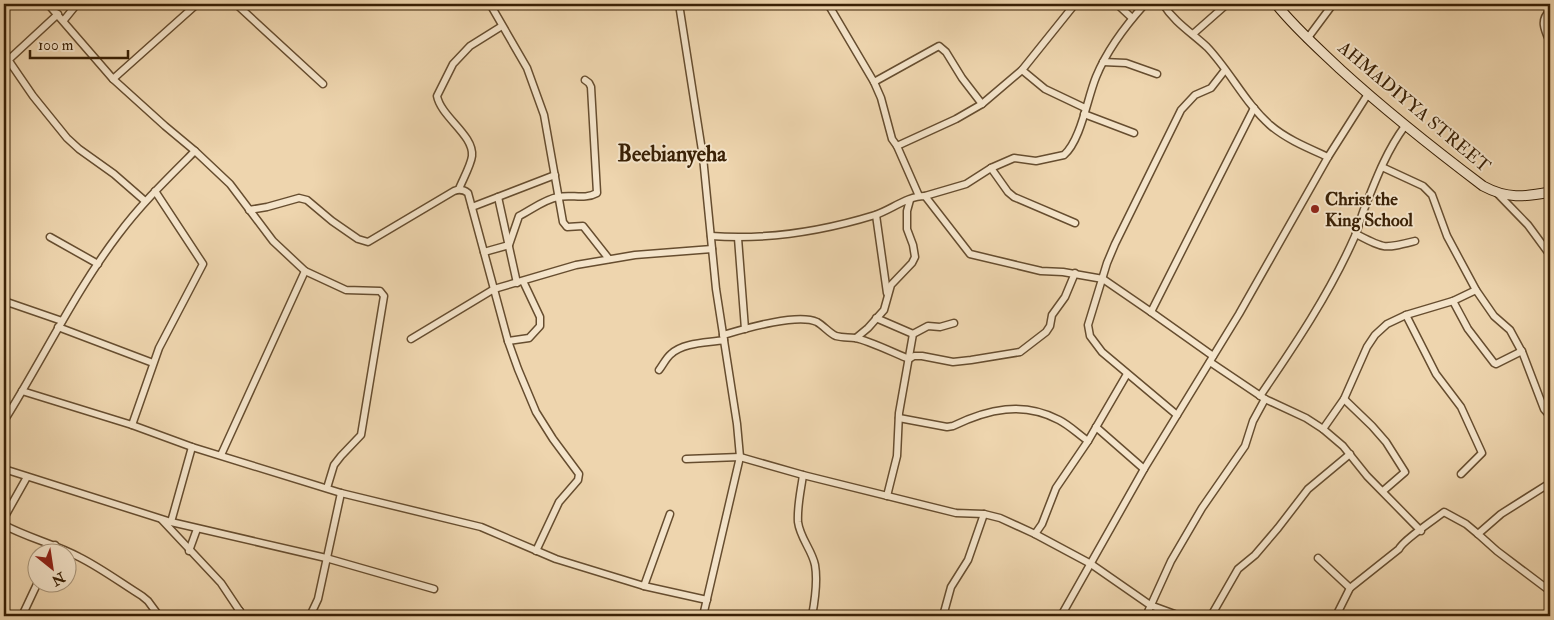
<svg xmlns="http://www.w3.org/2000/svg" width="1554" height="620" viewBox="0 0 1554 620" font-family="'IM FELL Double Pica',serif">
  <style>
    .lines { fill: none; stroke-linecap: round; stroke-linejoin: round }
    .street-casing { stroke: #664d2f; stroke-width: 9 }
    .secondary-casing { stroke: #392005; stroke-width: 11 }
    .street { stroke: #f4e4ca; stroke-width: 6 }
    .secondary { stroke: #f4e4ca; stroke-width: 9 }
    .poi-dot { fill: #8f2418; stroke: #f4e4ca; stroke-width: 2 }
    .labels { text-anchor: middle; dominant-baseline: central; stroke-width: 4; stroke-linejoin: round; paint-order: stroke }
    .street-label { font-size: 18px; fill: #392005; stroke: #f4e4ca }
    .poi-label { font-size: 18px; font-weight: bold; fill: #392005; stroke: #f4e4ca; text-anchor: start }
    .district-label { font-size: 22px; font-weight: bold; fill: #392005; stroke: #f4e4ca }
  </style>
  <rect width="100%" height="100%" fill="#eed5ae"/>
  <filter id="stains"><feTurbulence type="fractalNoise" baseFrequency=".004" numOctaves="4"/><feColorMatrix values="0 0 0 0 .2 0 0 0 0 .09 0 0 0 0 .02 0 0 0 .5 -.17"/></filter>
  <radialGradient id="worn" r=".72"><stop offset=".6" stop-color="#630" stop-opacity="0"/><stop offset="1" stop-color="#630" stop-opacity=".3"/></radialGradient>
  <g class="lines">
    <defs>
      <g id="street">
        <path d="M48,4L113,79L165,126L195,151L230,184L273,241L305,271L346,290L380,291L384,296L383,302L361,435L341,456L334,465L327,488"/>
        <path d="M236,4L323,84"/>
        <path d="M490,4L527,68L544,115L563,222L567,227L583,226L609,259"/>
        <path d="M679,4L703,157L716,289L737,424L740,457L703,616"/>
        <path d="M828,4L874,82L881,98L892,139L897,146L919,196"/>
        <path d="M1117,4L1132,18"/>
        <path d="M1163,4C1174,22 1192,33 1207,47C1230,71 1245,103 1270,125C1286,139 1308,148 1328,157"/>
        <path d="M1550,11C1539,20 1545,31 1550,42"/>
        <path d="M64,20L77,4"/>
        <path d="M1193,34L1227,4"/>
        <path d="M1307,39L1333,4"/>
        <path d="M9,61L33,96L67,138L79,149L114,174L145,201"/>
        <path d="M1103,62L1126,63L1157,74"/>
        <path d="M4,64L58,14"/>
        <path d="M1022,70L1045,89L1085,108"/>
        <path d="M113,79L197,4"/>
        <path d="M874,82L939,46L946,52L962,78L982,104"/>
        <path d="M1084,114L1134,133"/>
        <path d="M897,146L956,119L982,104L1022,70L1075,4"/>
        <path d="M1382,167L1423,186L1432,195L1447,236L1476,290L1494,316L1510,330L1523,354L1544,409L1550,416"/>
        <path d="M991,168L1008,192L1014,197L1075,223"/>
        <path d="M459,189C462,181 471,165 472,156C474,135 441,117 437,96L453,64L470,46L502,26"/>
        <path d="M1497,193L1528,225L1550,255"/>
        <path d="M925,196L966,184L991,168L1014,158L1036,161L1064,155C1081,140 1087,99 1096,77C1107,50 1126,25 1145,4"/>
        <path d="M498,197L517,283"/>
        <path d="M472,207L555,175"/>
        <path d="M249,210L267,207L299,198L307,200L332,221L358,239L368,242L454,191C459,189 463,189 468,193L508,341L518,369L536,412L553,439L579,474L578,480L559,502L536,551"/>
        <path d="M876,215L887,293"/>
        <path d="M1356,234C1385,249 1383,249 1415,241"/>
        <path d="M711,236C765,240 823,231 875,215C891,210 907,196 925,196L970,254L1041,271L1063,272L1103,279L1151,312"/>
        <path d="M50,237L98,264"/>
        <path d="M738,238L745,329"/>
        <path d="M484,252L509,245L519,216C531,210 545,199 558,197C572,194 584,200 597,193L591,87L589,83L585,80"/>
        <path d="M4,301L62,321"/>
        <path d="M1453,301L1468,329L1494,363L1496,364L1522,351"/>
        <path d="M1406,315L1436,374L1461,407L1482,453L1461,474"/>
        <path d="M876,318L913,334"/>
        <path d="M58,327L153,363"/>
        <path d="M723,335C744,329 797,313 817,322C824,326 829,333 836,336C843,338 849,337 855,338C868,340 896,354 909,359L914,356H922L953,362L971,360L1020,352L1046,332L1050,326L1052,315L1065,297L1075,273"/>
        <path d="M856,338L868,328L884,310L891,285L912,263L915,257L913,245L907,229V211L910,200"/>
        <path d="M411,339L494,289L576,265L635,255L712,249"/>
        <path d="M508,341L529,338L540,326V317L523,281"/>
        <path d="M1213,356L1151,312L1254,108"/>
        <path d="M1210,362L1265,399L1306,418L1323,429L1343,446L1367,476L1421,531"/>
        <path d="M659,370C663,365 666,358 671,354C684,342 708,343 724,340"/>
        <path d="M22,391L132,425L192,447L341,493L481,527L556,559L644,586L707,600"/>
        <path d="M1260,396C1295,345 1330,293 1355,236C1359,226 1361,216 1365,207C1376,179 1387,150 1405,126"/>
        <path d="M1344,399L1372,426L1386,442L1405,472L1383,491"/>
        <path d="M1177,415L1102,352L1090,336L1088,325L1107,263L1115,244L1181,110L1195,95L1211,88L1225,70"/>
        <path d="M899,418L947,427L953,426C988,409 1023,401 1059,420C1069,425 1078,434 1088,441"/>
        <path d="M4,421C43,359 74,293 118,235C141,204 168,178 195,151"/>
        <path d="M132,425L159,348L203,264L155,191"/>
        <path d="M1096,427L1144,469"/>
        <path d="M1323,429L1344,399L1367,347L1375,335L1387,324L1406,315L1453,301L1476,290"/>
        <path d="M221,455L305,271"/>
        <path d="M686,459L740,457L803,475L956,513L984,514L1000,518L1035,534L1091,564L1150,605L1180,616"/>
        <path d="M4,469L171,522L326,558L434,589"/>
        <path d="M803,475C801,490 797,506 798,522C800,538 812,550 815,565C818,582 815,600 812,616"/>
        <path d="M1550,483L1501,514L1478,534L1497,551L1550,591"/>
        <path d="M887,496L897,456L899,413L913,334L928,326L940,327L954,323"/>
        <path d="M4,518L27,477"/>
        <path d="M162,520L221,583L243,616"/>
        <path d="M171,522L192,447"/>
        <path d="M4,525C28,538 55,544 79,557C101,568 121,583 142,596L148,601L159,616"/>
        <path d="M1035,534L1042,524L1056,488L1088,441L1127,374"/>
        <path d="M189,551L197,529"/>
        <path d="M52,552L55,545"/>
        <path d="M1318,558L1350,588"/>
        <path d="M644,586L670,514"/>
        <path d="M22,616L38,582"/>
        <path d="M148,616L155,611"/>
        <path d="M233,616L240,611"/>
        <path d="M310,616L318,599L341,493"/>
        <path d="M943,616L951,587L968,560L984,514"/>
        <path d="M1061,616L1144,469L1239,314L1328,157L1368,94"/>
        <path d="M1146,616L1171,561L1202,508L1245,446L1253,421L1265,399"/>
        <path d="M1211,616L1238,569L1255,555L1278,528L1308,489L1350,454"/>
        <path d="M1336,616L1350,588L1399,549C1402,541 1435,519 1444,512L1466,524L1478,534"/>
      </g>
      <path id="secondary" d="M1276,4C1295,28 1318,48 1340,69C1386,111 1434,149 1483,186C1507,199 1524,197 1550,192"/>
    </defs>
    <use href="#street" class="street-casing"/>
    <use href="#secondary" class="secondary-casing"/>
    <use href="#street" class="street"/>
    <use href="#secondary" class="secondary"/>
  </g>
  <circle class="poi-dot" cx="1315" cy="209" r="5"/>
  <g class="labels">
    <g class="street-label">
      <text transform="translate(1414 107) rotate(40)">AHMADIYYA STREET</text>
    </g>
    <g class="poi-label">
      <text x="1325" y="199">Christ the<tspan x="1325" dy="21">King School</tspan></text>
    </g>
    <g class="district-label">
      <text x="672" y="154">Beebianyeha</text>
    </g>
  </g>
  <rect width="1554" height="620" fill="none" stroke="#eed5ae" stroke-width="20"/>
  <rect x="5" y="5" width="1544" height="610" fill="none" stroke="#392005" stroke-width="2.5"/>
  <rect x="10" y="10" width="1534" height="600" fill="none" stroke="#392005"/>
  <g transform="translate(52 568) rotate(150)"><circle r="24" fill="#f4e4ca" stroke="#a9967b"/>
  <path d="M0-4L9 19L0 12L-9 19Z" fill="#8f2418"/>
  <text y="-8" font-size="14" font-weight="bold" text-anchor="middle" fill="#392005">N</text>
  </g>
  <path d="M30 50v8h98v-8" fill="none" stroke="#392005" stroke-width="2.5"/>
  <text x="38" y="50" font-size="15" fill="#392005" stroke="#f4e4ca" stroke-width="4" paint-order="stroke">100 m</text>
  <rect width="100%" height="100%" filter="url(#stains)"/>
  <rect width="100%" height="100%" fill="url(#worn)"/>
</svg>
